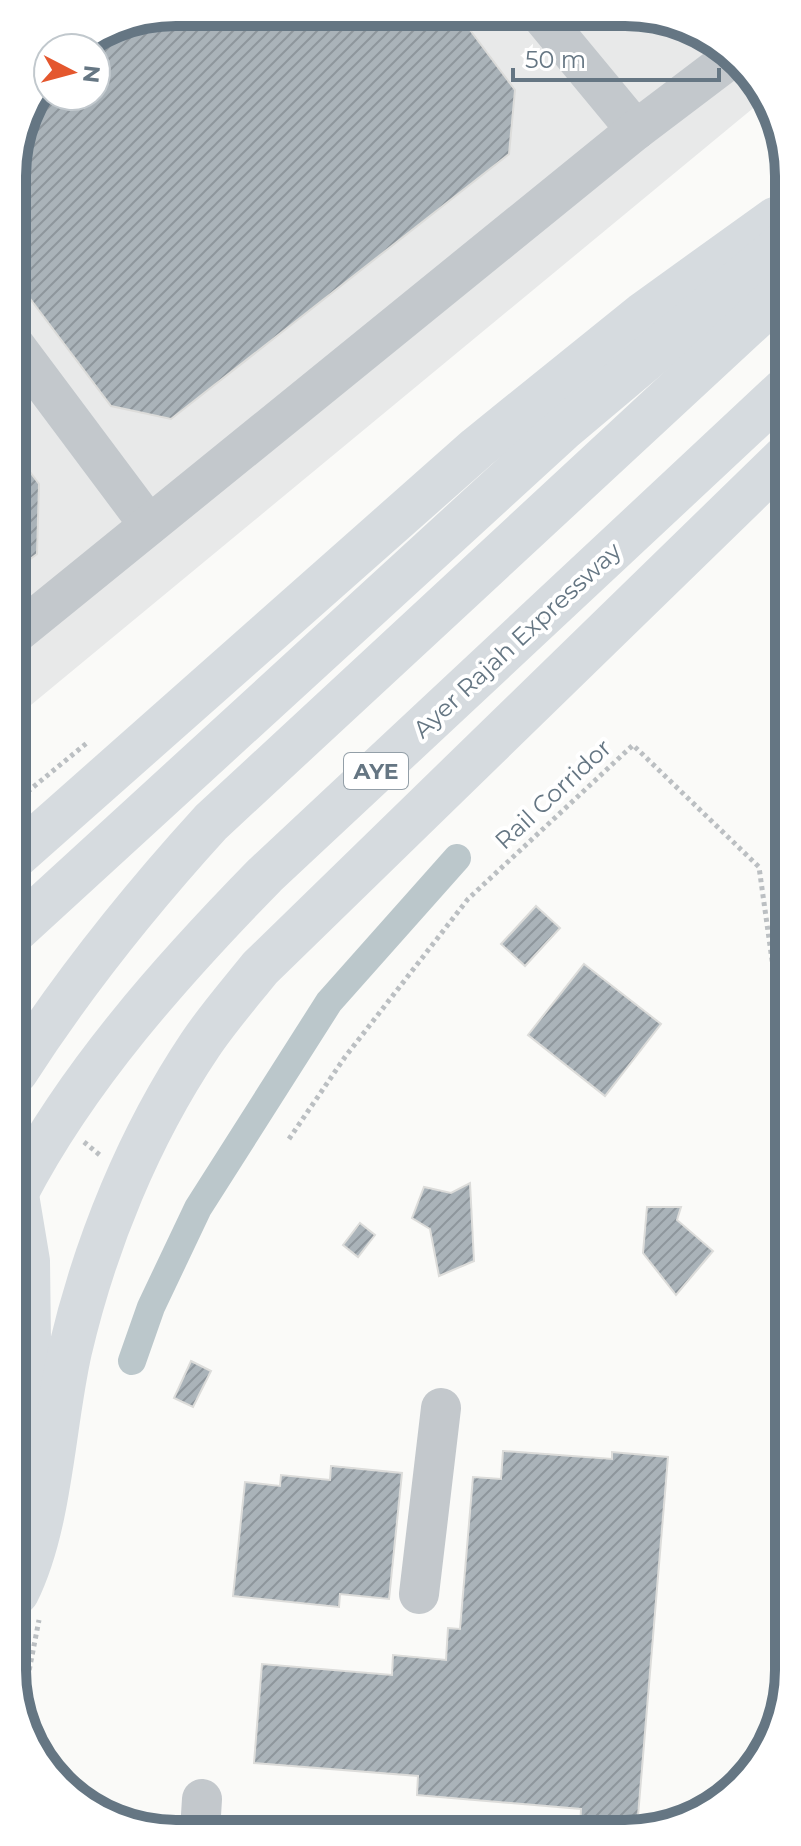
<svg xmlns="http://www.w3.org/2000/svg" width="801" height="1846" viewBox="0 0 801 1846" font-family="Montserrat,sans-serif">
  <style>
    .built { fill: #e8e9e9 }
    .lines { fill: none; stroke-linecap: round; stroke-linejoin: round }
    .canal { stroke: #bbc7cb; stroke-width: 28 }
    .building { fill: url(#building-hatch); stroke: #dcdcda; stroke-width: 2 }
    .path { stroke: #bbbfc2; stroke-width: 5; stroke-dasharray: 4 4; stroke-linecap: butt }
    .minor { stroke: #c3c8cc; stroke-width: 40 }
    .highway { stroke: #d6dbdf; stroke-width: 44 }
    .labels { text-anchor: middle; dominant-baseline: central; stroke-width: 8; stroke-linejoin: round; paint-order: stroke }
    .shield { fill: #fff; stroke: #939fa8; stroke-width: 2 }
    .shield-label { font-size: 22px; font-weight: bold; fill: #657683 }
    .street-label { font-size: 24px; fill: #657683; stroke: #fff }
    .rim { fill: none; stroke: #657683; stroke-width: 10 }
  </style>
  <defs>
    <pattern id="building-hatch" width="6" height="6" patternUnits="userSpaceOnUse" patternTransform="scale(2)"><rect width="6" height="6" fill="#aab3b9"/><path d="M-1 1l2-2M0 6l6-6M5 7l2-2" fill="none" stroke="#8e969c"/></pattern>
  </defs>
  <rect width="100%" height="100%" fill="#fafaf8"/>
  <path class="built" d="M176,12L658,15L734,53L763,100L14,719L12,165L48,96H96V48L114,24Z"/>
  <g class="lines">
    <path class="canal" d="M132,1361L151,1307L198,1208L329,1002L457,858"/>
  </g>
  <g class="building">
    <path d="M176,12L458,14L515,90L509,154L171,419L111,406L13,276L12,165L29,103L48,78V96H96V48H75L114,24Z"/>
    <path d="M13,449L39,484L37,554L14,571Z"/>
    <path d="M536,906L560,928L525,966L501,944Z"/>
    <path d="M584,964L661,1024L605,1096L528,1035Z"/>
    <path d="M470,1183L474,1261L439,1276L430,1229L412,1218L424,1187L451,1193Z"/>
    <path d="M647,1207H681L677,1220L713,1251L676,1295L643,1253Z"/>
    <path d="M360,1223L375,1235L358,1257L343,1245Z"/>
    <path d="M191,1361L211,1371L193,1407L174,1398Z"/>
    <path d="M503,1451L612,1459V1452L668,1457L637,1828L580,1829L581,1809L417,1795L418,1776L254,1763L262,1664L392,1675L393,1655L446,1660L448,1628L460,1629L473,1477L501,1479Z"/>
    <path d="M331,1466L402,1473L389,1599L340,1594L339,1607L233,1596L245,1482L280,1486L281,1475L330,1480Z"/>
  </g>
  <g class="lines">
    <g class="path">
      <path d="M15,802L88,742"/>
      <path d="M289,1139L345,1057L468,899L633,745L759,867L781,1024L786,1030"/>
      <path d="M84,1142L101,1156"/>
      <path d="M20,1717L39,1620"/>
    </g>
    <g class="minor">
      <path d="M540,14L636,130"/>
      <path d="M13,343L149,525"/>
      <path d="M14,635L636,130L735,55"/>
      <path d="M419,1594L441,1408"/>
      <path d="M200,1831L202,1799"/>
    </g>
    <g class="highway">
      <path d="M15,857L477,448L643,314L775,219"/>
      <path d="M15,931L562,430L784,243"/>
      <path d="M16,1072C74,982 139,901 211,822L784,291"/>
      <path d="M16,1189L28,1261L29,1340L17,1450"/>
      <path d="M16,1194C77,1076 173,969 265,875L784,390"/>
      <path d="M17,1593C51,1525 53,1426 70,1351C95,1244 139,1136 200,1045C218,1018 240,993 260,968L784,458"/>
    </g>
  </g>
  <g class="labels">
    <rect class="shield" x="344" y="753" width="64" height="36" rx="6"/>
    <g class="shield-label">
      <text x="376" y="771">AYE</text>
    </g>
    <g class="street-label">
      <text transform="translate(517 640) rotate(-43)">Ayer Rajah Expressway</text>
      <text transform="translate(553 794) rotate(-43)">Rail Corridor</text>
    </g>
  </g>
  <path d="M0 0H801V1846H0ZM176 26H625A150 150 0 0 1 775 176V1670A150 150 0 0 1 625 1820H176A150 150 0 0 1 26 1670V176A150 150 0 0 1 176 26Z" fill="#fff" fill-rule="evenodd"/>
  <path class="rim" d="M176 26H625A150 150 0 0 1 775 176V1670A150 150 0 0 1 625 1820H176A150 150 0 0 1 26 1670V176A150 150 0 0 1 176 26Z"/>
  <g transform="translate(72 72) rotate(96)"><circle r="38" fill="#ffffff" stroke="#c1c8cd" stroke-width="2"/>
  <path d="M0-6L14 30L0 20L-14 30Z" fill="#e4572e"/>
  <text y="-12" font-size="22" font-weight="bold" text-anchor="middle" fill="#657683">N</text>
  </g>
  <path d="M513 68v12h206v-12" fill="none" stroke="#657683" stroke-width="4"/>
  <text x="525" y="68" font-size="24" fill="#657683" stroke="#ffffff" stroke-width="6" paint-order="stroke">50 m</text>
</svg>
